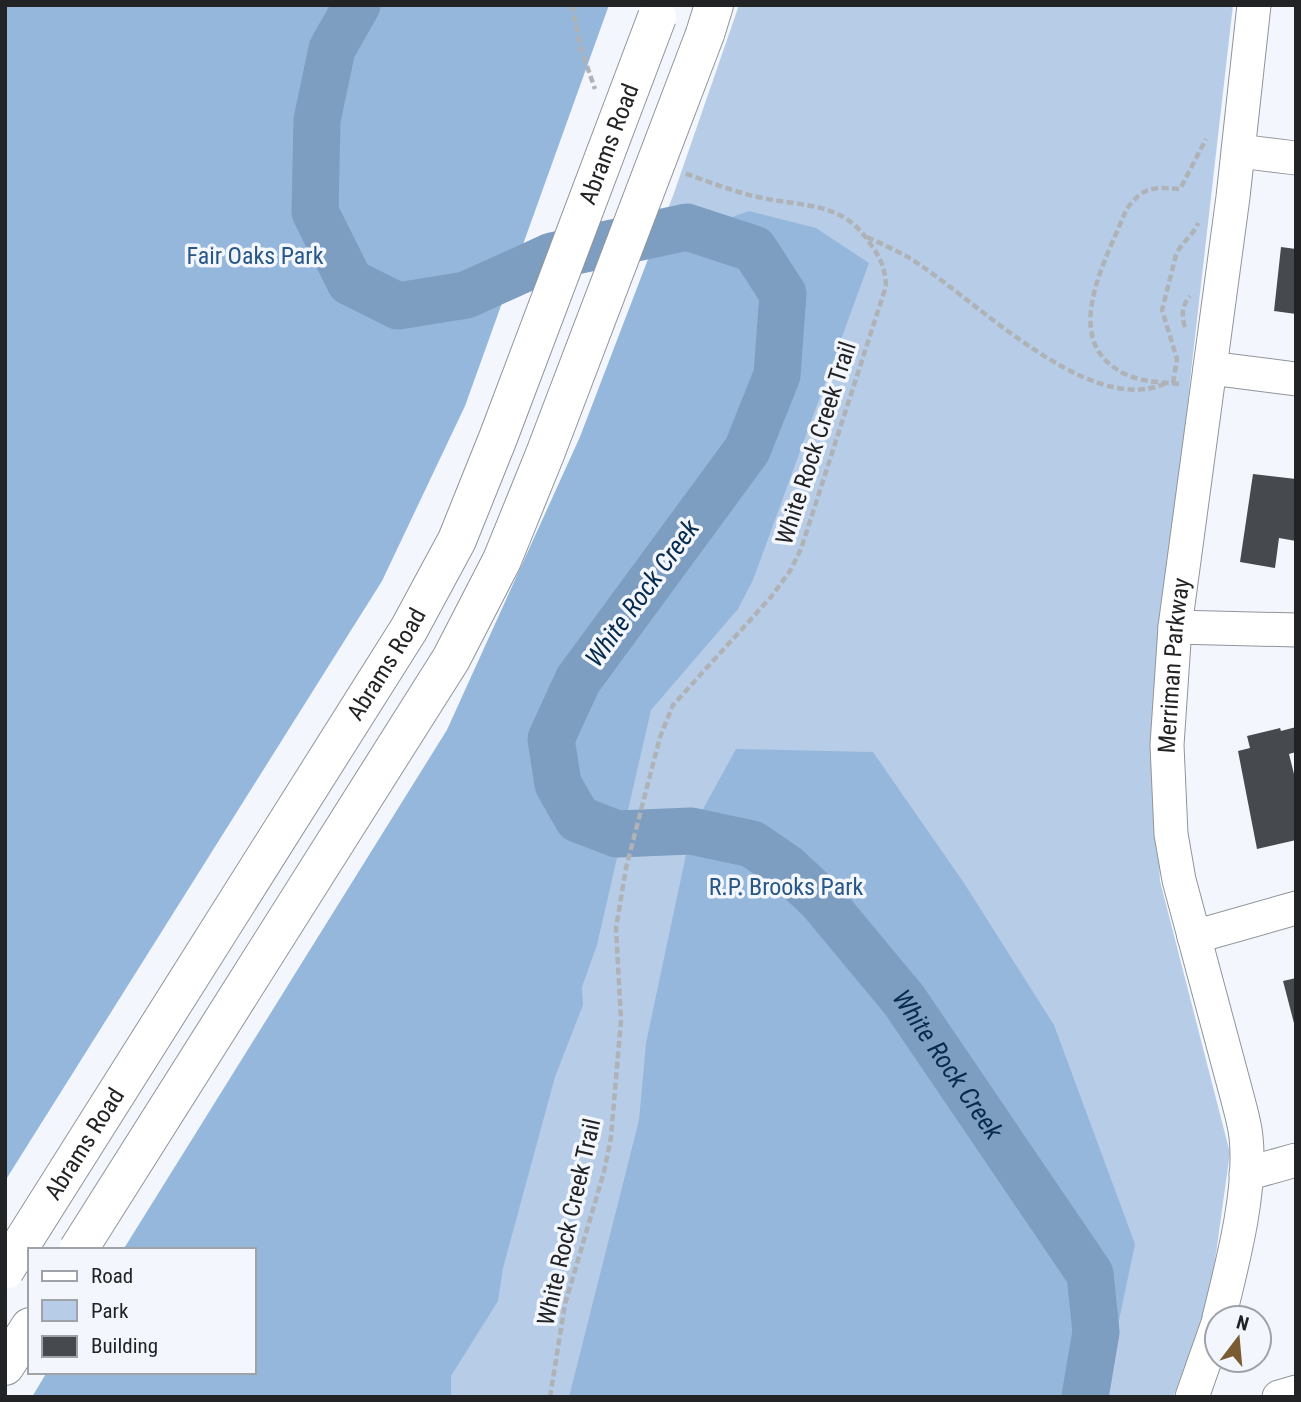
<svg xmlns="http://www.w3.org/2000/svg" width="1301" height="1402" viewBox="0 0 1301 1402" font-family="'Roboto Condensed',sans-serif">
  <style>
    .green { fill: #b7cde7 }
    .forest { fill: #96b7dc }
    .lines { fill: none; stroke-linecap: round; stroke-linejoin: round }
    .river { stroke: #7d9dc1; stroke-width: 47 }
    .building { fill: #464a4e }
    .minor-casing { stroke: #90959a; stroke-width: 35 }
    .major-casing { stroke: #90959a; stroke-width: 40 }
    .path { stroke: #afb2b6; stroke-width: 4.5; stroke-dasharray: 7 3.5; stroke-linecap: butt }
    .minor { stroke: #fff; stroke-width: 33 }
    .major { stroke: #fff; stroke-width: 38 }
    .major-bridge-casing { stroke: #90959a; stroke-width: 40; stroke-linecap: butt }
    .major-bridge { stroke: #fff; stroke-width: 38 }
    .labels { text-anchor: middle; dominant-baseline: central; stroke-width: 7; stroke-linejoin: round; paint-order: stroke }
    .street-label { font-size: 24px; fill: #222325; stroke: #f3f7fd }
    .park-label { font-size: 24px; fill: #285687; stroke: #f3f7fd }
    .water-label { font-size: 26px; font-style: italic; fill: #072b4e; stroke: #f3f7fd }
  </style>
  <rect width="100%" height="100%" fill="#f3f7fd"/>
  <path class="green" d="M739,5H1233L1191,372L1153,749L1160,881L1230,1153L1208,1311L1173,1397H345L287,987L447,730L580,437L674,193Z"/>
  <g class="forest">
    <path d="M5,5H609L465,406L382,581L5,1181Z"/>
    <path d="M749,211L816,228L869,263L753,580L738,609L651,710L597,945L582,987L583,1005L555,1077L503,1268L498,1301L451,1376V1397H32L47,1372H254V1250H123L447,730L580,437L650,254L688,233Z"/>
    <path d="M736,749L873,752L964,883L1054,1025L1135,1244L1103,1397H569L639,1120L646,1043L691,831Z"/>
  </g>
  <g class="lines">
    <path class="river" id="s1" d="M357,5L332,49L317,120L315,212L350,282L398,306L466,295L552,256L687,227L754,249L783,294L777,375L747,450L578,680L551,739L558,784L578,819L617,834L691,831L752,844L787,868L820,899L904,1000L1090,1274L1096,1332L1085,1397"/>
  </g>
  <g class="building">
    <path d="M1281,247L1296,249V314L1274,311Z"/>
    <path d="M1253,474L1296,479V541L1279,538L1275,568L1240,562Z"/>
    <path d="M1296,727V752L1289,754L1296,782V840L1257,849L1238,751L1250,748L1247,736L1280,728L1281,731Z"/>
    <path d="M1296,978V1027H1295L1283,981Z"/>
  </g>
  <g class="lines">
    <defs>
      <g id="minor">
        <path d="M1239,151L1296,158"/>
        <path d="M1210,368L1296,379"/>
        <path d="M1175,627L1296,630"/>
        <path d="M1194,937L1296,908"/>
        <path d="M1246,1174L1296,1160"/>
        <path id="s2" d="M1219,1318C1232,1265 1252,1191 1246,1137C1245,1125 1241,1112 1238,1100L1179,880L1171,834L1167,745L1175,627L1233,197L1254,5"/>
        <path d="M1192,1397L1217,1326"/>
        <path d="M1279,1397L1296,1392"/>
      </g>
      <g id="major">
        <path d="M705,34L714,5"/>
        <path d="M5,1366L30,1327"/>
      </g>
    </defs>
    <use href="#minor" class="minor-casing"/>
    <use href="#major" class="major-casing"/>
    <g class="path">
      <path d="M572,5L581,49L595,89"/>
      <path d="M867,237C880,243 893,249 906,256C970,293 1088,420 1166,383"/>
      <path d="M1185,327C1181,316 1182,305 1190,296"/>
      <path d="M1173,383L1177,359L1162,310L1176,255C1181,242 1194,235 1198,223"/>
      <path d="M1179,384C1161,382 1141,382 1125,374C1057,341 1107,259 1126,210C1143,186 1153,187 1180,189L1206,139"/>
      <path d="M550,1397L565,1304L604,1172L611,1137L621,1020L616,928L626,868L660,737L673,705L771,597L790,571L801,549L886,286C885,267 880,257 869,242C843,202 805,207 763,198C736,193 710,182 684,173"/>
    </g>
    <use href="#minor" class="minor"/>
    <use href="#major" class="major"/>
    <defs>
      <g id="major-bridge">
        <path d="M78,1250L451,659L502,560L545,454L705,34"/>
        <path id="s3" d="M5,1270L409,629L457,540L498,438L657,17"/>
      </g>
    </defs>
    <use href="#major-bridge" class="major-bridge-casing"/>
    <use href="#major-bridge" class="major-bridge"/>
  </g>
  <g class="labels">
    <g class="street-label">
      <text stroke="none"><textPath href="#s3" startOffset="1283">Abrams Road</textPath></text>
      <text transform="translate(816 443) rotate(-72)">White Rock Creek Trail</text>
      <text stroke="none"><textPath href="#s3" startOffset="716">Abrams Road</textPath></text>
      <text stroke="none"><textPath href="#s2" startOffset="665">Merriman Parkway</textPath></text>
      <text stroke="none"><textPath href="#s3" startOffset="149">Abrams Road</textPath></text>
      <text transform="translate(569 1222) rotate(-77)">White Rock Creek Trail</text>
    </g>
    <g class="park-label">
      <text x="255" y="256">Fair Oaks Park</text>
      <text x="786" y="887">R.P. Brooks Park</text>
    </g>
    <g class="water-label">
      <text transform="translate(642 593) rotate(-54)">White Rock Creek</text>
      <text stroke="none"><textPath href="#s1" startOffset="1846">White Rock Creek</textPath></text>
    </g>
  </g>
  <rect width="1301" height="1402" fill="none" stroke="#222325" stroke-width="14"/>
  <rect x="28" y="1248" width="228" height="126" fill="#f3f7fd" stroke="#9fa2a7" stroke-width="2"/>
  <rect x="42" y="1271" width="35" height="10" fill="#ffffff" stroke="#9fa2a7" stroke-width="2"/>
  <text x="91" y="1283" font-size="21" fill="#222325">Road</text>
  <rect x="42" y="1300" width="35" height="21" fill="#b7cde7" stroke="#9fa2a7" stroke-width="2"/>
  <text x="91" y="1318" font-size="21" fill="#222325">Park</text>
  <rect x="42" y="1336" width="35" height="21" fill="#464a4e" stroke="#9fa2a7" stroke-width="2"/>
  <text x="91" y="1353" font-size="21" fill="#222325">Building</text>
  <g transform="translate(1238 1339) rotate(16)"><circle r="33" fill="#f3f7fd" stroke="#9fa2a7" stroke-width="2"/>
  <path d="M0-5L12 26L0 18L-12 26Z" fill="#7b5b31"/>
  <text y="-10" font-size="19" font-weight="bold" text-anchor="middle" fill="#222325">N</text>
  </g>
</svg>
